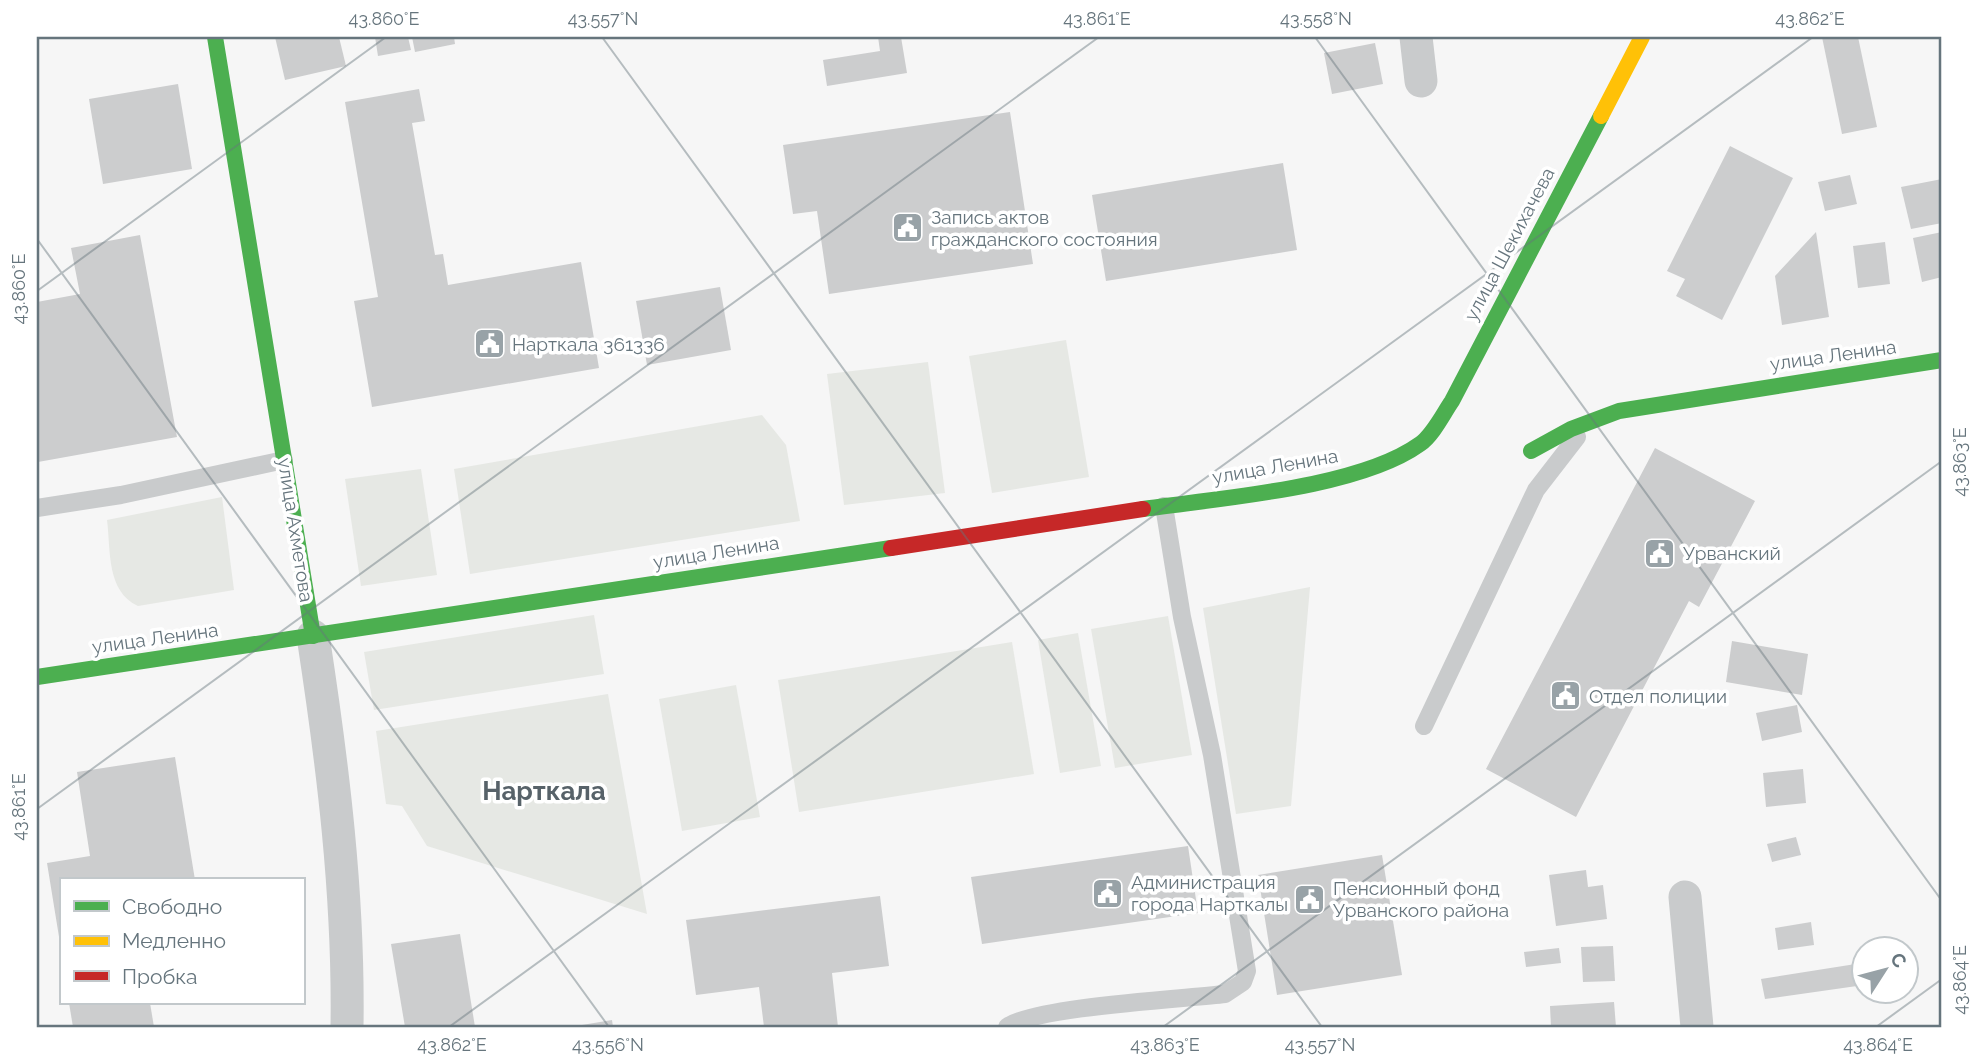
<svg xmlns="http://www.w3.org/2000/svg" width="1979" height="1064" viewBox="0 0 1979 1064" font-family="Raleway,sans-serif">
  <style>
    .green { fill: #e6e8e4 }
    .building { fill: #cccdce }
    .lines { fill: none; stroke-linecap: round; stroke-linejoin: round }
    .lane { stroke: #c9cbcc; stroke-width: 18 }
    .street { stroke: #c9cbcc; stroke-width: 33 }
    .fast { stroke: #4caf50; stroke-width: 16 }
    .slow { stroke: #ffc107; stroke-width: 16 }
    .jam { stroke: #c62828; stroke-width: 16 }
    .ticks { fill: none; stroke: #66757d; stroke-width: 2; stroke-opacity: 0.45 }
    .labels { text-anchor: middle; dominant-baseline: central; stroke-width: 7; stroke-linejoin: round; paint-order: stroke }
    .poi-label { font-size: 19px; fill: #66757d; stroke: #fff; text-anchor: start }
    .street-label { font-size: 19px; fill: #66757d; stroke: #fff }
    .district-label { font-size: 26px; font-weight: bold; fill: #576269; stroke: #fff }
    .neatline { fill: none; stroke: #66757d; stroke-width: 2.5 }
    .ticks-label { font-size: 18px; text-anchor: middle; fill: #66757d }
  </style>
  <rect width="100%" height="100%" fill="#f6f6f6"/>
  <g class="green">
    <path d="M1066,340L1089,477L992,493L969,356Z"/>
    <path d="M928,362L945,493L844,505L827,374Z"/>
    <path d="M762,415L786,445L800,521L470,574L454,469Z"/>
    <path d="M421,469L437,575L361,586L345,479Z"/>
    <path d="M222,497L234,590L138,606C106,591 111,551 107,520Z"/>
    <path d="M1310,587L1291,806L1236,814L1203,608Z"/>
    <path d="M594,615L604,674L374,710L364,652Z"/>
    <path d="M1168,616L1192,755L1115,768L1091,629Z"/>
    <path d="M1078,633L1101,766L1060,773L1038,640Z"/>
    <path d="M1012,642L1034,774L799,812L778,680Z"/>
    <path d="M736,685L760,817L682,831L659,699Z"/>
    <path d="M608,694L647,914L427,846L402,806L386,804L376,731Z"/>
  </g>
  <g class="building">
    <path d="M275,37H339L346,66L285,80Z"/>
    <path d="M375,37H408L411,50L378,56Z"/>
    <path d="M412,37H454L455,44L415,52Z"/>
    <path d="M878,37H901L907,73L827,86L823,60L880,51Z"/>
    <path d="M1822,37H1858L1877,127L1842,134Z"/>
    <path d="M1375,43L1383,84L1332,94L1324,53Z"/>
    <path d="M178,84L192,169L103,184L89,99Z"/>
    <path d="M419,89L425,121L412,123L435,255L443,254L448,285L581,262L599,368L372,407L354,301L378,297L345,102Z"/>
    <path d="M1010,112L1033,264L829,294L817,211L793,214L783,145Z"/>
    <path d="M1730,146L1793,178L1722,320L1676,296L1685,279L1667,271Z"/>
    <path d="M1283,163L1297,250L1106,281L1092,195Z"/>
    <path d="M1850,175L1857,204L1825,211L1818,182Z"/>
    <path d="M1942,179V223L1911,229L1901,187Z"/>
    <path d="M1816,232L1829,317L1782,325L1775,276Z"/>
    <path d="M1942,232V277L1922,282L1913,238Z"/>
    <path d="M140,235L177,437L38,462L37,302L80,294L71,248Z"/>
    <path d="M1885,242L1890,284L1858,288L1853,246Z"/>
    <path d="M720,287L731,350L647,365L636,301Z"/>
    <path d="M1655,448L1755,501L1699,607L1689,601L1576,817L1486,769Z"/>
    <path d="M1732,641L1808,654L1802,695L1726,682Z"/>
    <path d="M1797,705L1802,732L1762,741L1756,713Z"/>
    <path d="M175,757L195,880H61L60,943L47,863L90,856L77,772Z"/>
    <path d="M1803,769L1806,803L1766,807L1763,773Z"/>
    <path d="M1796,837L1801,855L1772,862L1767,844Z"/>
    <path d="M1188,846L1198,913L982,944L971,877Z"/>
    <path d="M1382,855L1402,975L1277,995L1258,875Z"/>
    <path d="M1586,870L1588,887L1603,885L1607,919L1556,926L1549,875Z"/>
    <path d="M880,896L889,966L832,973L838,1027H764L759,987L696,995L686,920Z"/>
    <path d="M1811,922L1814,945L1778,950L1775,928Z"/>
    <path d="M460,934L475,1027H405L391,944Z"/>
    <path d="M1613,946L1615,981L1583,982L1581,947Z"/>
    <path d="M1559,948L1561,963L1526,967L1524,952Z"/>
    <path d="M1862,963L1864,985L1765,999L1761,979Z"/>
    <path d="M1614,1002L1616,1027H1551L1550,1006Z"/>
    <path d="M69,1003H150L154,1027H73Z"/>
    <path d="M612,1020L613,1027H576V1026Z"/>
  </g>
  <g class="lines">
    <g class="lane">
      <path d="M37,508L121,495L284,460"/>
      <path d="M1424,726L1536,490L1577,437"/>
      <path d="M1007,1027C1034,1007 1182,999 1225,994L1243,982L1247,971L1212,755L1182,617L1164,506"/>
    </g>
    <g class="street">
      <path d="M1416,37L1421,81"/>
      <path d="M313,636C333,766 349,896 347,1027"/>
      <path d="M1685,897L1697,1027"/>
    </g>
    <g class="fast">
      <path d="M215,37L313,636"/>
      <path d="M1531,451L1571,429L1619,411L1942,360"/>
      <path d="M1143,509C1220,498 1359,488 1420,444C1433,435 1443,414 1452,401L1601,116"/>
      <path d="M37,677L891,548"/>
    </g>
    <path class="slow" d="M1601,116L1642,37"/>
    <path class="jam" d="M891,548L1143,509"/>
  </g>
  <path class="ticks" d="M602,37L1322,1027M1315,37L1942,901M37,239L609,1027M37,291L386,37M37,809L1099,37M449,1027L1813,37M1163,1027L1942,461M1876,1027L1942,979"/>
  <defs>
    <symbol id="civic-square" viewBox="-11 -11 22 22"><rect x="-9" y="-9" width="18" height="18" rx="4" fill="#98a2a7" stroke="#fff"/><path d="M-.6-6.5H3V-4.5H.6V-3L4-1V1h2V6H-6V1h2V-1L-.6-3ZM-1.2 2.5V6h2.4V2.5Z" fill="#fff"/></symbol>
  </defs>
  <g fill-rule="evenodd">
    <use href="#civic-square" x="890" y="210" width="35" height="35"/>
    <use href="#civic-square" x="472" y="326" width="35" height="35"/>
    <use href="#civic-square" x="1642" y="536" width="35" height="35"/>
    <use href="#civic-square" x="1548" y="678" width="35" height="35"/>
    <use href="#civic-square" x="1090" y="876" width="35" height="35"/>
    <use href="#civic-square" x="1292" y="882" width="35" height="35"/>
  </g>
  <g class="labels">
    <g class="poi-label">
      <text x="931" y="217">Запись актов<tspan x="931" dy="22">гражданского состояния</tspan></text>
      <text x="512" y="344">Нарткала 361336</text>
      <text x="1683" y="553">Урванский</text>
      <text x="1589" y="696">Отдел полиции</text>
      <text x="1131" y="882">Администрация<tspan x="1131" dy="22">города Нарткалы</tspan></text>
      <text x="1333" y="888">Пенсионный фонд<tspan x="1333" dy="22">Урванского района</tspan></text>
    </g>
    <g class="street-label">
      <text transform="translate(1509 244) rotate(-62)">улица Шекихачева</text>
      <text transform="translate(1833 355) rotate(-8)">улица Ленина</text>
      <text transform="translate(1275 466) rotate(-10)">улица Ленина</text>
      <text transform="translate(296 530) rotate(81)">улица Ахметова</text>
      <text transform="translate(716 552) rotate(-9)">улица Ленина</text>
      <text transform="translate(155 638) rotate(-8)">улица Ленина</text>
    </g>
    <g class="district-label">
      <text x="544" y="791">Нарткала</text>
    </g>
  </g>
  <rect width="1979" height="1064" fill="none" stroke="#ffffff" stroke-width="77"/>
  <rect x="60" y="878" width="245" height="126" fill="#ffffff" stroke="#c2c8cb" stroke-width="2"/>
  <rect x="74" y="901" width="35" height="10" fill="#4caf50" stroke="#c2c8cb" stroke-width="2"/>
  <text x="122" y="914" font-size="21" fill="#66757d">Свободно</text>
  <rect x="74" y="936" width="35" height="10" fill="#ffc107" stroke="#c2c8cb" stroke-width="2"/>
  <text x="122" y="948" font-size="21" fill="#66757d">Медленно</text>
  <rect x="74" y="971" width="35" height="10" fill="#c62828" stroke="#c2c8cb" stroke-width="2"/>
  <text x="122" y="984" font-size="21" fill="#66757d">Пробка</text>
  <g transform="translate(1885 970) rotate(54)"><circle r="33" fill="#ffffff" stroke="#c2c8cb" stroke-width="2"/>
  <path d="M0-5L12 26L0 18L-12 26Z" fill="#98a2a7"/>
  <text y="-10" font-size="19" font-weight="bold" text-anchor="middle" fill="#66757d">С</text>
  </g>
  <rect x="38" y="38" width="1902" height="988" class="neatline"/>
  <g class="ticks-label">
    <text x="384" y="25">43.860°E</text>
    <text x="603" y="25">43.557°N</text>
    <text x="1097" y="25">43.861°E</text>
    <text x="1316" y="25">43.558°N</text>
    <text x="1810" y="25">43.862°E</text>
    <text transform="translate(19 289) rotate(-90)" y="6">43.860°E</text>
    <text transform="translate(1960 462) rotate(-90)" y="6">43.863°E</text>
    <text transform="translate(19 807) rotate(-90)" y="6">43.861°E</text>
    <text transform="translate(1960 980) rotate(-90)" y="6">43.864°E</text>
    <text x="452" y="1051">43.862°E</text>
    <text x="608" y="1051">43.556°N</text>
    <text x="1165" y="1051">43.863°E</text>
    <text x="1320" y="1051">43.557°N</text>
    <text x="1878" y="1051">43.864°E</text>
  </g>
</svg>
